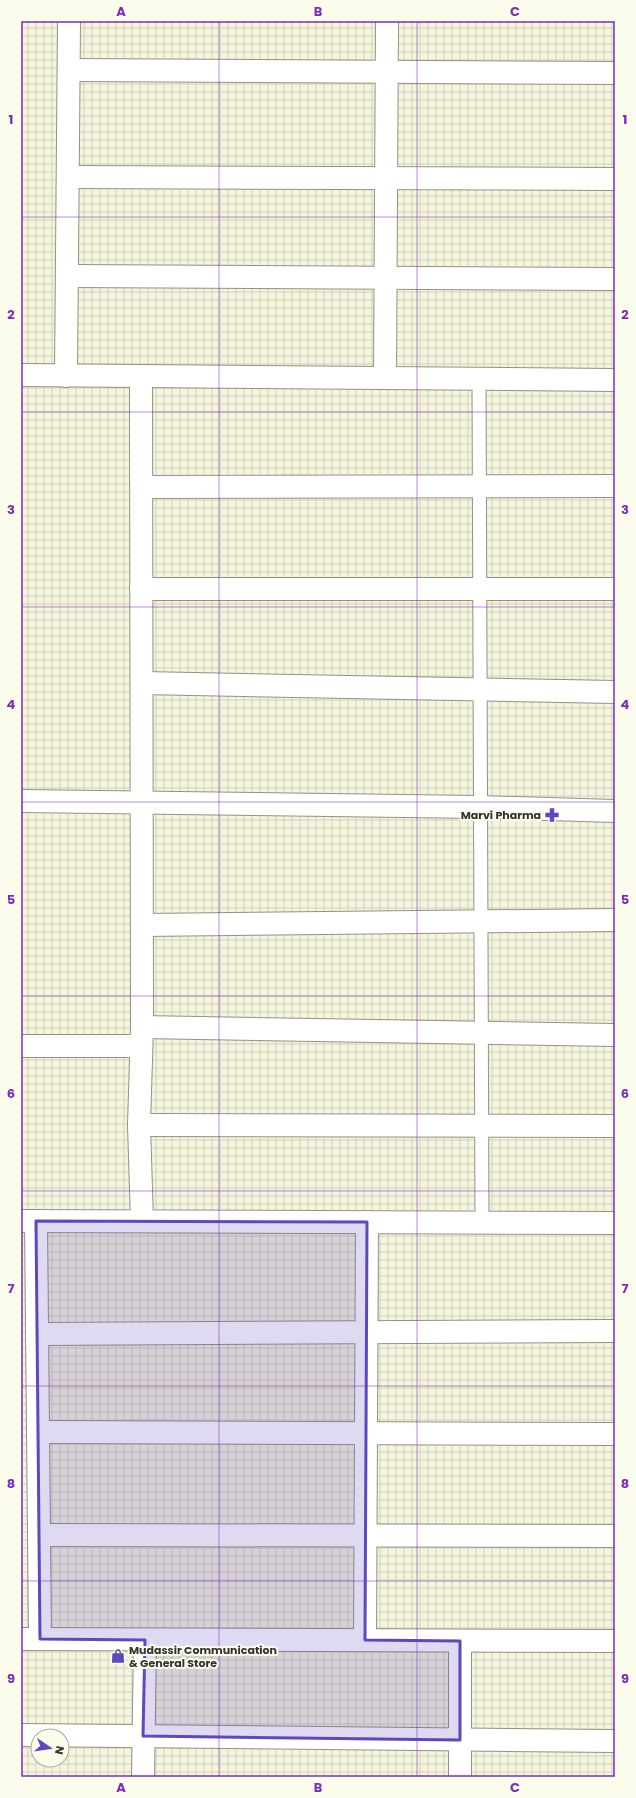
<svg xmlns="http://www.w3.org/2000/svg" width="636" height="1798" viewBox="0 0 636 1798" font-family="Poppins,sans-serif">
  <style>
    .industrial { fill: url(#industrial-grid); fill-rule: evenodd }
    .lines { fill: none; stroke-linecap: round; stroke-linejoin: round }
    .lane-casing { stroke: #939285; stroke-width: 15 }
    .street-casing { stroke: #939285; stroke-width: 24 }
    .secondary-casing { stroke: #939285; stroke-width: 24 }
    .lane { stroke: #fff; stroke-width: 13 }
    .street { stroke: #fff; stroke-width: 22 }
    .secondary { stroke: #fff; stroke-width: 22 }
    .marked { fill: #5d48c0; fill-opacity: 0.2; stroke: #5d48c0; stroke-width: 3; stroke-linejoin: round }
    .grid { fill: none; stroke: #7b2cbf; stroke-width: 1; stroke-opacity: 0.55 }
    .labels { text-anchor: middle; dominant-baseline: central; stroke-width: 4; stroke-linejoin: round; paint-order: stroke }
    .poi-label { font-size: 11px; font-weight: bold; fill: #32322c; stroke: #fcfced; text-anchor: end }
    .neatline { fill: none; stroke: #7b2cbf; stroke-width: 1.5 }
    .grid-label { font-size: 13px; text-anchor: middle; font-weight: bold; fill: #7b2cbf }
  </style>
  <defs>
    <pattern id="industrial-grid" width="8" height="8" patternUnits="userSpaceOnUse"><rect width="8" height="8" fill="#f5f4dd"/><path d="M0 4h8M4 0v8" fill="none" stroke="#d2d2be"/></pattern>
  </defs>
  <rect width="100%" height="100%" fill="#fcfced"/>
  <path class="industrial" d="M21,21H615V1777H21ZM38,1736H62V1760H38Z"/>
  <g class="lines">
    <defs>
      <path id="lane" d="M479,379L482,1222"/>
      <g id="street">
        <path d="M69,70L615,73"/>
        <path d="M68,177L615,179"/>
        <path d="M67,276L615,279"/>
        <path d="M21,375L615,380"/>
        <path d="M66,376L69,21"/>
        <path d="M141,377L142,1027L139,1125L142,1221"/>
        <path d="M385,378L387,21"/>
        <path d="M142,487L615,486"/>
        <path d="M141,589H615"/>
        <path d="M142,683L615,692"/>
        <path d="M142,925L615,920"/>
        <path d="M142,1027L615,1035"/>
        <path d="M21,1046H141"/>
        <path d="M139,1125L615,1126"/>
        <path d="M21,1221L615,1223"/>
        <path d="M36,1221L40,1639"/>
        <path d="M37,1334L615,1331"/>
        <path d="M38,1432L615,1434"/>
        <path d="M39,1535L615,1536"/>
        <path d="M21,1639L615,1641"/>
        <path d="M365,1640L367,1222"/>
        <path d="M21,1735L615,1741"/>
        <path d="M143,1777L145,1640"/>
        <path d="M460,1777V1641"/>
      </g>
      <path id="secondary" d="M21,801L480,807L615,811"/>
    </defs>
    <use href="#lane" class="lane-casing"/>
    <use href="#street" class="street-casing"/>
    <use href="#secondary" class="secondary-casing"/>
    <use href="#lane" class="lane"/>
    <use href="#street" class="street"/>
    <use href="#secondary" class="secondary"/>
  </g>
  <path class="marked" d="M36,1221L367,1222L365,1640L460,1641V1740L143,1736L145,1640L40,1639Z"/>
  <path class="grid" d="M219,21V1777M417,21V1777M21,217H615M21,412H615M21,607H615M21,802H615M21,996H615M21,1191H615M21,1386H615M21,1581H615"/>
  <defs>
    <symbol id="pharmacy-bare" viewBox="-9 -9 18 18"><path d="M-2-6h4v4h4v4h-4v4h-4v-4h-4v-4h4Z" fill="#5d48c0" stroke="#fcfced" stroke-width="2.5" paint-order="stroke"/></symbol>
    <symbol id="shop-bare" viewBox="-9 -9 18 18"><path d="M-5-2.5h2.3a2.7 3.5 0 0 1 5.4 0H5L5.5 6h-11ZM-1.5-2.5h3a1.5 2.3 0 0 0-3 0Z" fill="#5d48c0" stroke="#fcfced" stroke-width="2.5" paint-order="stroke"/></symbol>
  </defs>
  <g fill-rule="evenodd">
    <use href="#pharmacy-bare" x="542" y="805" width="20" height="20"/>
    <use href="#shop-bare" x="108" y="1646" width="20" height="20"/>
  </g>
  <g class="labels">
    <g class="poi-label">
      <text x="541" y="815">Marvi Pharma</text>
      <text x="129" y="1650" text-anchor="start">Mudassir Communication<tspan x="129" dy="13">&amp; General Store</tspan></text>
    </g>
  </g>
  <rect width="636" height="1798" fill="none" stroke="#fcfced" stroke-width="44"/>
  <g transform="translate(50 1748) rotate(103)"><circle r="19" fill="#fcfced" stroke="#ababa0"/>
  <path d="M0-3L7 15L0 10L-7 15Z" fill="#5d48c0"/>
  <text y="-6" font-size="11" font-weight="bold" text-anchor="middle" fill="#32322c">N</text>
  </g>
  <rect x="22" y="22" width="592" height="1754" class="neatline"/>
  <g class="grid-label">
    <text x="121" y="16">A</text>
    <text x="318" y="16">B</text>
    <text x="515" y="16">C</text>
    <text x="11" y="124">1</text>
    <text x="625" y="124">1</text>
    <text x="11" y="319">2</text>
    <text x="625" y="319">2</text>
    <text x="11" y="514">3</text>
    <text x="625" y="514">3</text>
    <text x="11" y="709">4</text>
    <text x="625" y="709">4</text>
    <text x="11" y="904">5</text>
    <text x="625" y="904">5</text>
    <text x="11" y="1098">6</text>
    <text x="625" y="1098">6</text>
    <text x="11" y="1293">7</text>
    <text x="625" y="1293">7</text>
    <text x="11" y="1488">8</text>
    <text x="625" y="1488">8</text>
    <text x="11" y="1683">9</text>
    <text x="625" y="1683">9</text>
    <text x="121" y="1792">A</text>
    <text x="318" y="1792">B</text>
    <text x="515" y="1792">C</text>
  </g>
</svg>
